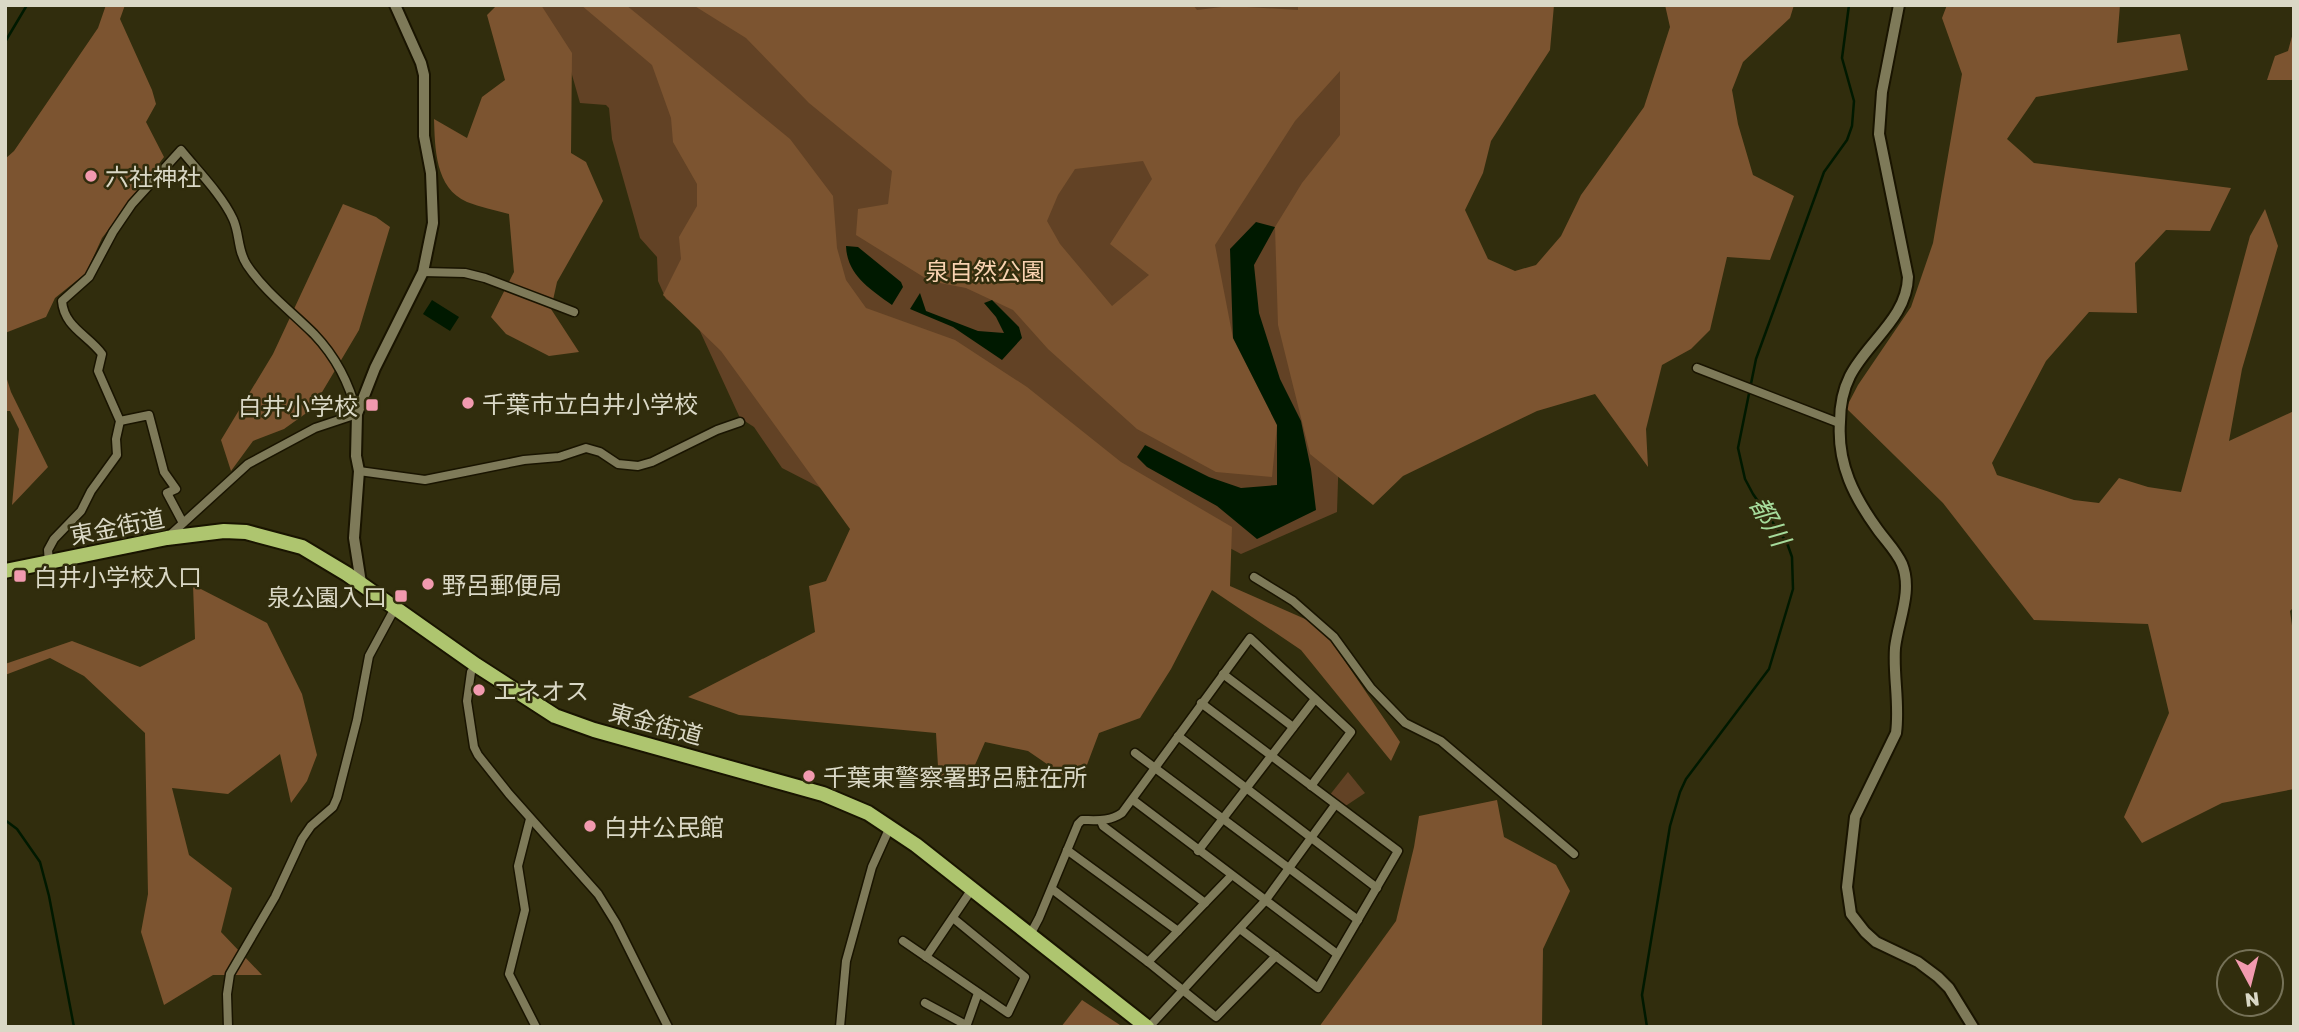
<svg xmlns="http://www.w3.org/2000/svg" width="2299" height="1032" viewBox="0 0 2299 1032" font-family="'Golos Text','Noto Sans JP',sans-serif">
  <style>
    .green { fill: #624225 }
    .forest { fill: #7c5430; fill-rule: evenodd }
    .water { fill: #001900 }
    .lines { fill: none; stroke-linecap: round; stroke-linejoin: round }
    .stream { stroke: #001900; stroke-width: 2.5 }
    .street-casing { stroke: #191400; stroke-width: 11 }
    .secondary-casing { stroke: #191400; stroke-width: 14 }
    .highway-casing { stroke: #191400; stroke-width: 18 }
    .street { stroke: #7e7a59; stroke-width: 8 }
    .secondary { stroke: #7e7a59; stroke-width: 10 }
    .highway { stroke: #aec56f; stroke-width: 14 }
    .poi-dot { fill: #f29aaf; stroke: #312d0d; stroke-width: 2.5 }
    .labels { text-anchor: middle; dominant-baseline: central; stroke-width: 5; stroke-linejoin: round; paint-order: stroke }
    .poi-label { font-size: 24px; fill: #dad8c6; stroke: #312d0d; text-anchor: start }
    .park-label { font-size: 24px; fill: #f9d2b0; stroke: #312d0d }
    .street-label { font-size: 24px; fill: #dad8c6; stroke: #312d0d }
    .water-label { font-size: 26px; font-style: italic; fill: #a6dc9c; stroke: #312d0d }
  </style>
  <rect width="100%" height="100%" fill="#312d0d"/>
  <g class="green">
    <path d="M537,5H1512L1340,419L1337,512L1241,554L1224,545L841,506L819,487L782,468L754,427L740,418L699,329L689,314L666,299L658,281L657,257L640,238L612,139L609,108L606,105L580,103L563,43Z"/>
    <path d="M1348,772L1365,793L1344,807L1329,796Z"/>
  </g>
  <g class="forest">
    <path d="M106,5H125L120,19L152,90L156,104L146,122L164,157L102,238L86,273L55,298L46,317L5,333V159L14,151L98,28Z"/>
    <path d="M497,5H541L572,53L571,153L586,162L603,201L557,282L551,309L579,352L549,356L506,334L491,317L514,272L509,214C495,210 480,207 467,202C435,188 435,148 434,119L467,138L482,97L505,80L487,15Z"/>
    <path d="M581,5H626L790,139L833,196L837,248L846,280L866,308L955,340L1027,387L1121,462L1232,527L1230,586L1321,626L1400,742L1391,761L1301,650L1212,590L1171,669L1140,718L1099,733L1079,786L1028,751L985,742L965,788L939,783L936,733L739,715L688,697L815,632L809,586L826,581L850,529L721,351L663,295L681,259L679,237L697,206V184L673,142L671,118L652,65Z"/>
    <path d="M693,5H1193L1197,10L1230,6L1298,10V5H1554L1550,50L1491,141L1483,173L1465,210L1488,259L1515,271L1536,265L1561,236L1581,195L1644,107L1670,27L1665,5H1794L1790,18L1743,62L1732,90L1738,124L1753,175L1794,196L1770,260L1727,257L1710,330L1691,349L1662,365L1646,429L1648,467L1595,394L1537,411L1403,476L1373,505L1310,454L1278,325L1275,227L1302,183L1340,135V71L1295,121L1215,245L1233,338L1277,425L1272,477L1216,472L1137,429L1048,349L1013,310L966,288L930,281L856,235L858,209L888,204L892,171L809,103L746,38ZM1143,161L1152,179L1110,244L1149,275L1112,306L1060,244L1047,221L1058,195L1075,169Z"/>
    <path d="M1947,5H2120L2117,43L2180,34L2188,70L2036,97L2007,139L2034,163L2231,188L2210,231L2166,230L2135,263L2137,313L2089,312L2046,361L1992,463L1997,475L2074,500L2099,503L2119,478L2148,487L2181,492L2250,236L2265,209L2278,246L2242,369L2229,441L2294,411V607L2290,611L2294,640V789L2222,803L2142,843L2124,817L2169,713L2148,624L2034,620L1943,503L1846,408L1858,385L1911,307L1933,243L1962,74L1942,18Z"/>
    <path d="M2294,29V80H2267L2275,56L2288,51Z"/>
    <path d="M343,204L376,217L390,227L359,330L312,409L284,429L253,441L231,471L221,440L273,354Z"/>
    <path d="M5,373L11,392L48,467L12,505L19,429L10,411H5Z"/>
    <path d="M193,585L267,623L302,694L317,755L307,781L291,803L280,754L228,794L172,788L189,855L232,888L221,932L262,975H213L164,1005L141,932L148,894L145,733L84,676L50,658L5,675V664L72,641L140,667L195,639Z"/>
    <path d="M1497,800L1504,837L1556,865L1570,891L1543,949L1542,1027H1319L1396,921L1414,847L1419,816Z"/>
    <path d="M1082,1000L1123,1027H1061Z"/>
  </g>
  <g class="water">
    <path d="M1256,222L1275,227L1254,265L1259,313L1280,379L1301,421L1311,469L1316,510L1257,539L1217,506L1147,467L1137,457L1145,445L1209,477L1241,488L1277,485V425L1233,338L1230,249Z"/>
    <path d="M846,246L858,247L901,282L903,287L892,305C870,289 847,275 846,246Z"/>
    <path d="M920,293L926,311L978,331L1004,333L996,317L984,303L992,300L1019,327L1022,338L1002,360L953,327L910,309Z"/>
    <path d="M432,300L459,317L450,331L423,314Z"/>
  </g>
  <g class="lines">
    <g class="stream">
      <path d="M5,42L27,5"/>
      <path d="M5,820L17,829L40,862L49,896L74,1027"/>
      <path d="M1647,1027L1642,995L1670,826L1680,792L1686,779L1769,669L1793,589L1792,557L1787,543L1753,494L1745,479L1738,448L1756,359L1824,172L1847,140L1852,126L1854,101L1842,58L1849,5"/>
    </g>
    <defs>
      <g id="street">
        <path d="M423,272L465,273L485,278L574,312"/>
        <path d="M1697,368L1839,423"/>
        <path d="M120,421L149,415L164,472L176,489L167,493L183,523"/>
        <path d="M359,471L425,480L524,460L559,457L586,448L600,452L618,464L638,466L652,462L717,430L740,422"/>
        <path d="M49,563L48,550L54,539L81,511L91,491L117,455L116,439L120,421L98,371L102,354C88,335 64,327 62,301L89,277L113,232L132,204L181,150C197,170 222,195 233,219C240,234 237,250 247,265C265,292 291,311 314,334C335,356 350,385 357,414L315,428L248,464L169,536"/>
        <path d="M1254,577L1293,601L1334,637L1371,688L1405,723L1441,741L1574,854"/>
        <path d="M476,665L471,672L467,701L474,747L478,755L509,794L598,894L616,923L668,1027"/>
        <path d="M1223,674L1293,727"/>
        <path d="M1201,703L1398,851L1318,988L1240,929"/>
        <path d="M1178,736L1377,888"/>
        <path d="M1135,753L1358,920"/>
        <path d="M1133,800L1337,954"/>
        <path d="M530,819L518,866L525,910L509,974L536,1027"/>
        <path d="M1101,821L1103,826L1205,903"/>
        <path d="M1067,850L1178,931"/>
        <path d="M1198,851L1315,699"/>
        <path d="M1052,889L1148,962L1216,1017L1276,956"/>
        <path d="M1031,933L1039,918L1078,824L1082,820C1096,820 1109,822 1122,813L1250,638L1351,732L1311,786"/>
        <path d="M903,941L1008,1013L1025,977L953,918"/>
        <path d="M926,957L972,889"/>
        <path d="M1148,962L1231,876"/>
        <path d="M925,1003L966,1025"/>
        <path d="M228,1027L227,994L230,974L275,897L302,839L311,826L333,807L337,798L357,720L369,656L395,608"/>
        <path d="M840,1027L846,961L872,867L890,827"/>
        <path d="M966,1027L978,993"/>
        <path d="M1149,1027L1265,901L1335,805"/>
      </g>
      <g id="secondary">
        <path d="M1899,5L1882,92L1879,134L1908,277C1907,318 1867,342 1850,376C1843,390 1840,407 1840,422C1837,464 1854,497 1878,530C1886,541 1897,552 1902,564C1913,591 1898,621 1895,648C1893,676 1900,704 1896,733L1855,817L1847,887L1851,914L1865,932L1876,942L1918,962L1938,977L1949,988L1973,1027"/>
        <path d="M361,583L354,538L359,471L356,456L357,414L375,368L423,272L433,223L431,173L424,136V75L421,63L395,5"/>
      </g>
      <path id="highway" d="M5,571L167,538L224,531L246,532L302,547L347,574L476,665L555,716L594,730L823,794L868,813L916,845L1147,1027"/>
    </defs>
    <use href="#street" class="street-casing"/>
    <use href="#secondary" class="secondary-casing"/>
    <use href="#highway" class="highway-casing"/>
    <use href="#street" class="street"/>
    <use href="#secondary" class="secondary"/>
    <use href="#highway" class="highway"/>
  </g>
  <g class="poi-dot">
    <circle cx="91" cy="176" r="7"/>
    <circle cx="468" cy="403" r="7"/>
    <rect x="365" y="398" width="14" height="14" rx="3.5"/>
    <rect x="13" y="569" width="14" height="14" rx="3.5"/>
    <circle cx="428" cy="584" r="7"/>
    <rect x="394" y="589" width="14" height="14" rx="3.5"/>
    <circle cx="479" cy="690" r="7"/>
    <circle cx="809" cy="776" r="7"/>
    <circle cx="590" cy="826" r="7"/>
  </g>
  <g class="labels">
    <g class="poi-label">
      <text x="105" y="176">六社神社</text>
      <text x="482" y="403">千葉市立白井小学校</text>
      <text x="358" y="405" text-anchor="end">白井小学校</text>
      <text x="34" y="576">白井小学校入口</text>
      <text x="442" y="584">野呂郵便局</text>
      <text x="387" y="596" text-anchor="end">泉公園入口</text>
      <text x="493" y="690">エネオス</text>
      <text x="823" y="776">千葉東警察署野呂駐在所</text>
      <text x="604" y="826">白井公民館</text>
    </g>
    <g class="park-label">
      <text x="985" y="270">泉自然公園</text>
    </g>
    <g class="street-label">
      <text transform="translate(117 526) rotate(-11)">東金街道</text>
      <text transform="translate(656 723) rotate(15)">東金街道</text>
    </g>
    <g class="water-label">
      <text transform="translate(1770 521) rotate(60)">都川</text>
    </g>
  </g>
  <rect width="2299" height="1032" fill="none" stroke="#dad8c6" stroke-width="14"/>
  <g transform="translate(2250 983) rotate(173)"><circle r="33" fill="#312d0d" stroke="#757157" stroke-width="2"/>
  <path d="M0-5L12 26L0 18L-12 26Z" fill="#f29aaf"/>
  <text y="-10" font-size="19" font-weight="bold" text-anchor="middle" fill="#dad8c6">N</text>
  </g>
</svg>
